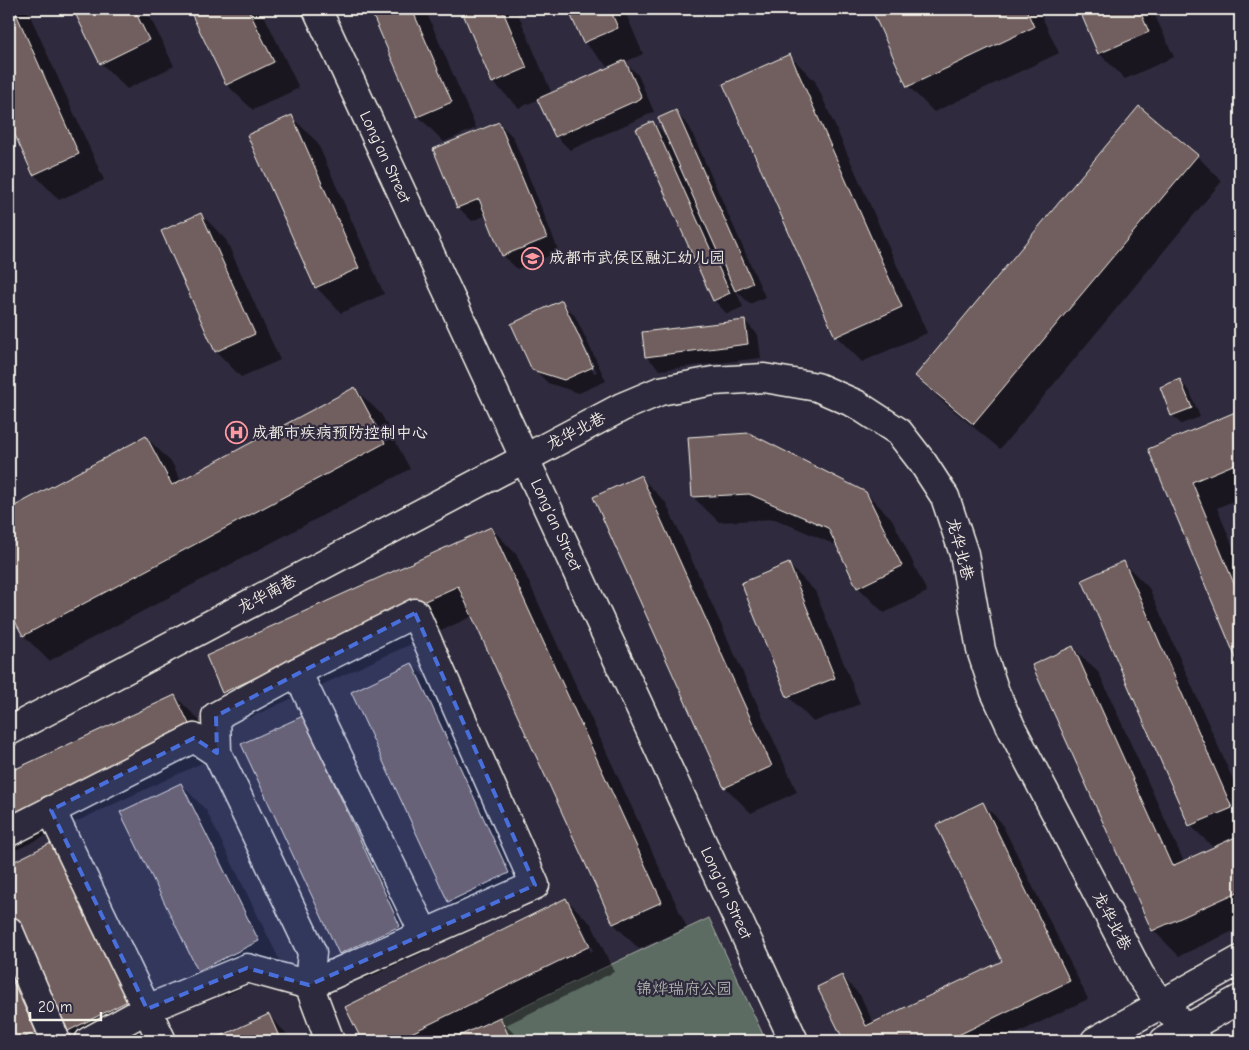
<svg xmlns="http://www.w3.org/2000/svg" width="1249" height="1050" viewBox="0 0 1249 1050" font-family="'Comic Neue','LXGW WenKai TC',sans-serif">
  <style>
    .green { fill: #5b6c64; stroke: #a8aea6 }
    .shadow { fill: #0007; fill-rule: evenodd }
    .building { fill: #715e5e; stroke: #f4f1e8 }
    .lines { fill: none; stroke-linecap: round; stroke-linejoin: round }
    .minor-casing { stroke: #f4f1e8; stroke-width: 31 }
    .minor { stroke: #2f2a3d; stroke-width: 28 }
    .marked { fill: #486fdb; fill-opacity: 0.2; stroke: #486fdb; stroke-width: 4; stroke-dasharray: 10 6; stroke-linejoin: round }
    .labels { text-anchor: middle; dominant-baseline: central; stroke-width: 4.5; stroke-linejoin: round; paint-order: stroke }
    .street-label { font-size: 16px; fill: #f4f1e8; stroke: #2f2a3d }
    .poi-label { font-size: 16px; fill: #f4f1e8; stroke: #2f2a3d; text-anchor: start }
    .park-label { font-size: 16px; fill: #afb5ad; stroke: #2f2a3d }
  </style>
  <rect width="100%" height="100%" fill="#2f2a3d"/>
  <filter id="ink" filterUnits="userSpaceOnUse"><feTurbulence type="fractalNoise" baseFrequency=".02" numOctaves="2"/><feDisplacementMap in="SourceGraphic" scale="10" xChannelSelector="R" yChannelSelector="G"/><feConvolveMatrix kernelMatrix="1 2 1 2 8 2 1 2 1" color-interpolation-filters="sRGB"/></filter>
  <g filter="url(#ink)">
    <path class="green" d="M709,918L766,1041H511L500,1017Z"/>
    <g class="shadow">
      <path d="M9,9H27L104,180L59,200L34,174L9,119Z"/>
      <path d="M74,9H146L174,66L127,89L101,63Z"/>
      <path d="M191,9H261L299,88L253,110L227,85Z"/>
      <path d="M372,9H425L476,128L444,142L418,116Z"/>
      <path d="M462,9H516L552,94L609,68L584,42L569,9H624L643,54L625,62L638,75L654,112L570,150L556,136L539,99L519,108L493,82Z"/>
      <path d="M890,9H1038L1059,53L934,112L908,86L875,16Z"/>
      <path d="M1080,9H1152L1174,57L1125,79L1099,53Z"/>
      <path d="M789,55L815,81L927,333L862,362L836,336Z"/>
      <path d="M675,112L689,126L765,297L750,304L735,289L743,307L727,314L714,300L653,122L667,137Z"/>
      <path d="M292,117L317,142L384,294L341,313L316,287Z"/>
      <path d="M499,123L513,137L559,252L517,269L503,255L487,215L472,221L458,207Z"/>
      <path d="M1197,156L1222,181L1000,449L942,401L917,376Z"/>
      <path d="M201,214L226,240L280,360L241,377L216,351Z"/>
      <path d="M562,302L575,316L606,381L579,393L548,383L534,369ZM568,317H571L597,372L594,373Z"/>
      <path d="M745,321L758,335L761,358L660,370L646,356Z"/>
      <path d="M1180,381L1189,390L1200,417L1181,424L1172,415Z"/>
      <path d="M355,389L381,414L410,469L49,661L24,636L9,608V511L146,437L172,463L181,481Z"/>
      <path d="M1240,411V498L1217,508L1240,564V665L1150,449Z"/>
      <path d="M749,435L866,493L892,519L927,592L884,613L858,587L838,546L775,519L719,522L693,497Z"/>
      <path d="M641,477L666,503L797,792L751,813L725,787Z"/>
      <path d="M491,528L516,554L687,928L639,949L614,924L473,616L249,718L223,692L207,657Z"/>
      <path d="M1124,563L1149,588L1240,796V928L1179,956L1153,930L1073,648L1099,673L1184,862L1214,848L1190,825Z"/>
      <path d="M789,565L815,591L860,704L813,722L788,696Z"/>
      <path d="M9,662L12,668L9,670Z"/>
      <path d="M412,664L437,690L534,899L475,927L449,901Z"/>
      <path d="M175,696L201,722L217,756L9,853V774Z"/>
      <path d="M302,717L328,743L425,952L365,979L340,954Z"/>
      <path d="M181,784L206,810L283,967L225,996L199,970Z"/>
      <path d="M983,804L1001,822L1088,999L1001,1041H845L819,988L842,977L860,995L874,1024L1003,961Z"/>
      <path d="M50,844L76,870L153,1027L124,1041H80L69,1030L9,908V865Z"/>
      <path d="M566,899L592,925L614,972L506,1025L522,1041H363L346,1008ZM580,928H583L593,951L591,952Z"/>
      <path d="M9,946L53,1041H9Z"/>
      <path d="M269,1016L294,1041H213Z"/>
    </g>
    <g class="building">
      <path d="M9,9H14L79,154L33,175L9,122Z"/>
      <path d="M73,9H134L149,40L100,64Z"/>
      <path d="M189,9H248L274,62L226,85Z"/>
      <path d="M370,9H412L452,102L417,117Z"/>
      <path d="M461,9H502L527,68L492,83Z"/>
      <path d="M568,9H610L618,28L583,43Z"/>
      <path d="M887,9H1026L1034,27L907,87L874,15Z"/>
      <path d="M1079,9H1139L1149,32L1098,54Z"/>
      <path d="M790,54L902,307L835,337L723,84Z"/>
      <path d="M625,60L642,98L555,137L537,99Z"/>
      <path d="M1139,106L1198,155L973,424L915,376Z"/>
      <path d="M676,110L753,283L735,291L658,118Z"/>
      <path d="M292,115L359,268L315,288L247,135Z"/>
      <path d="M653,121L730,293L713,301L636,129Z"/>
      <path d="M499,122L547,238L502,256L479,199L457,208L433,149Z"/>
      <path d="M201,213L255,334L215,352L161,231Z"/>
      <path d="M562,300L593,367L564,380L532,370L511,324Z"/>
      <path d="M745,320L748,344L645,357L642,332Z"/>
      <path d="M1180,379L1192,408L1171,416L1160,387Z"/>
      <path d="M355,387L385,443L23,636L9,610V509L146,436L172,485Z"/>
      <path d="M1240,410V462L1192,482L1240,598V668L1148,449Z"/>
      <path d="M749,433L866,492L902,566L857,588L828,528L749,494L692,497L688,437Z"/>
      <path d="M641,475L772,766L724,788L593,497Z"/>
      <path d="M491,527L662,902L613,924L458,586L222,693L206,656Z"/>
      <path d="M1124,561L1232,808L1189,826L1082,580Z"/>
      <path d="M789,563L835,678L787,697L741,583Z"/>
      <path d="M1073,646L1172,866L1240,835V891L1152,931L1032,665Z"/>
      <path d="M412,663L509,873L448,902L351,692Z"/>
      <path d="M175,695L192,730L9,816V772Z"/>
      <path d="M303,716L400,926L339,954L241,744Z"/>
      <path d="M181,783L259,941L198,971L120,812Z"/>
      <path d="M983,802L1070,981L946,1041H844L817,987L842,975L866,1026L1002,961L936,825Z"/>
      <path d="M51,843L128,1001L68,1031L9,910V864Z"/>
      <path d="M566,898L590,946L395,1041H362L345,1007Z"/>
      <path d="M9,973L36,1032L16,1041H9Z"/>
      <path d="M269,1014L281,1041H210Z"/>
      <path d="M500,1017L511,1041H448Z"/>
    </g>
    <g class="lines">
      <defs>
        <g id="minor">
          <path d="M317,9L794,1041"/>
          <path d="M297,672L425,935"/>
          <path d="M9,731L622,407L660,391L713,381L764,378L817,387L856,404L899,432L923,463L945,497L964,554L981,650L995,692L1012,729L1140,975L1161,1004L1188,1029L1197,1041"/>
          <path d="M51,810L162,1041"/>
          <path d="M9,832L194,738L217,753"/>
          <path d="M9,931L56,1041"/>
          <path d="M89,1041L147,1009L247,968L309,985L535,885L415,613L297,672L216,716L217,753L312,952L309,985L330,1041"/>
          <path d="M1095,1041L1240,960"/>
          <path d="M1164,1041L1240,999"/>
        </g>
      </defs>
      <use href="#minor" class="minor-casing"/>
      <use href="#minor" class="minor"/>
    </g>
  </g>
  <path class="marked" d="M415,613L535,885L309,985L247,968L147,1009L51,810L194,738L217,753L216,716Z"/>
  <defs>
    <symbol id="school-ring" viewBox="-11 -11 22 22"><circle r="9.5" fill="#2f2a3d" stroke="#ff9aa2" stroke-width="1.5"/><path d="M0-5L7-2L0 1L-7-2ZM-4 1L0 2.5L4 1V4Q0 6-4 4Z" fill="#ff9aa2"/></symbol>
    <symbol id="hospital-ring" viewBox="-11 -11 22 22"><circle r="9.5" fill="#2f2a3d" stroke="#ff9aa2" stroke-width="1.5"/><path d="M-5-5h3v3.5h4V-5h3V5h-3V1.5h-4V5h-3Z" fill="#ff9aa2"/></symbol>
  </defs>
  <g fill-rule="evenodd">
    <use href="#school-ring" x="520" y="246" width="25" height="25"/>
    <use href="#hospital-ring" x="224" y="420" width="25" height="25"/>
  </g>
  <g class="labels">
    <g class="street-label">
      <text transform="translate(385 157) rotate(65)">Long'an Street</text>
      <text transform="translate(576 431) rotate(-27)">龙华北巷</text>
      <text transform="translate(556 525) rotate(65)">Long'an Street</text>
      <text transform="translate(960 549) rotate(75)">龙华北巷</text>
      <text transform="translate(267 594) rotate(-28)">龙华南巷</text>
      <text transform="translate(726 893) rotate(65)">Long'an Street</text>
      <text transform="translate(1112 921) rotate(62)">龙华北巷</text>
    </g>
    <g class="poi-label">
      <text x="549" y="258">成都市武侯区融汇幼儿园</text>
      <text x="252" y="433">成都市疾病预防控制中心</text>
    </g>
    <g class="park-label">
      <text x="684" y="989">锦烨瑞府公园</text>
    </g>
  </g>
  <rect width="1249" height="1050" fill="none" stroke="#2f2a3d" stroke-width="30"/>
  <rect x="15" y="15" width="1219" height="1020" fill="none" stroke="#f4f1e8" stroke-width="2" filter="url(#ink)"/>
  <path d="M30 1012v8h71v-8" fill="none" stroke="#f4f1e8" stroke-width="2.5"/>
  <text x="38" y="1012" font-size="15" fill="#f4f1e8" stroke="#2f2a3d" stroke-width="4" paint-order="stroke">20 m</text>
</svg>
